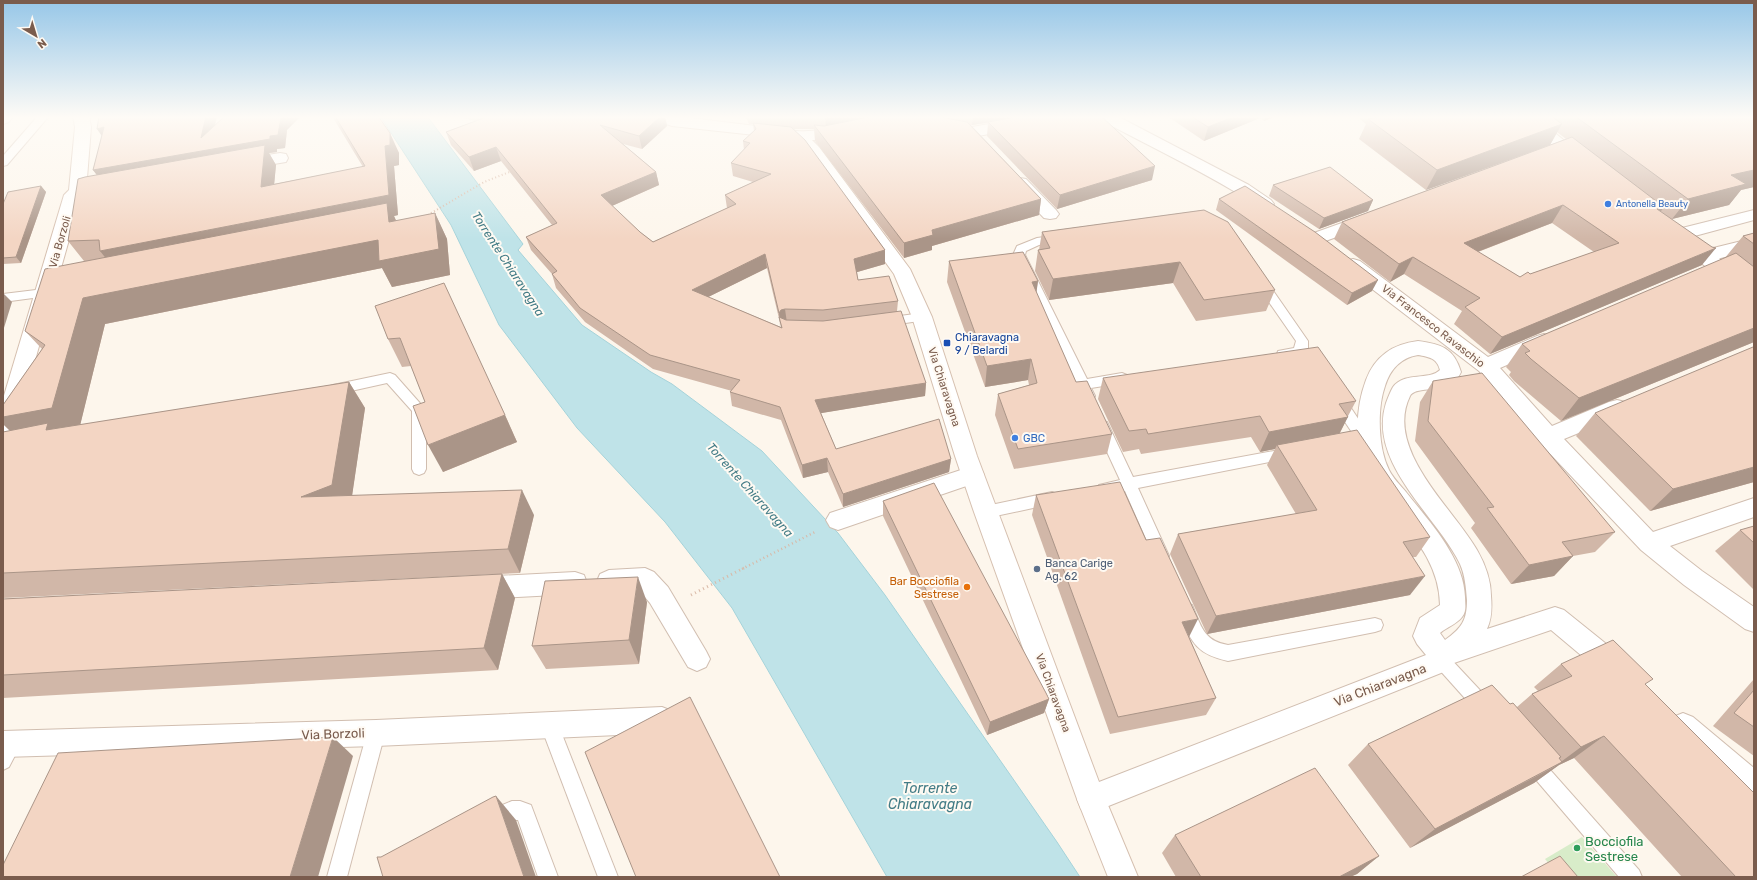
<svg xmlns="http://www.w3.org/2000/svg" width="1757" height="880" viewBox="0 0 1757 880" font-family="Rubik,sans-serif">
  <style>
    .green { fill: #d8ecc9 }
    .water { fill: #bfe3e8; stroke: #a5d3da }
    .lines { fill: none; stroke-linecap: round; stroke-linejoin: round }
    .lane-casing { stroke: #d1beb0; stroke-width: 2 }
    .street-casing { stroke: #d1beb0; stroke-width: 2 }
    .secondary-casing { stroke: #d6c0b0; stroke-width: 2 }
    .path-far2 { stroke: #d9b8a5; stroke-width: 2; stroke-dasharray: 1 2.5; stroke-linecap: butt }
    .path-far1 { stroke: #d9b8a5; stroke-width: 2.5; stroke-dasharray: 1 3; stroke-linecap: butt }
    .path { stroke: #d9b8a5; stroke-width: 3; stroke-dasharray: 1 3.5; stroke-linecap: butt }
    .lane { fill: #fff; fill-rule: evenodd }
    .street { fill: #fff; fill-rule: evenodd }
    .secondary { fill: #fff; fill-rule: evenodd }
    .wall { fill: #d1b7a8; fill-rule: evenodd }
    .shaded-wall { fill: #aa9588 }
    .building { fill: #f3d5c3; stroke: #aa9588; fill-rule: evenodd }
    .shop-dot { fill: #3f7fe0; stroke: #fffaf3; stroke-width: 1.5 }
    .transit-dot { fill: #1a4fb4; stroke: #fffaf3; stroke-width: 1.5 }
    .service-dot { fill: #5c6f8a; stroke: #fffaf3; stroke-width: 1.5 }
    .food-dot { fill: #e8710a; stroke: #fffaf3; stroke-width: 1.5 }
    .leisure-dot { fill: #2e9e5b; stroke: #fffaf3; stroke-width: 1.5 }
    .labels { text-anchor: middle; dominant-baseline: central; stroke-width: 4; stroke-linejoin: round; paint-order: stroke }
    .far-shop-label { font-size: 9px; fill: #366cbe; stroke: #fffaf3; text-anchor: start }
    .street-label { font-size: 11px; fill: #7a5c4d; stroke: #fffaf3 }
    .transit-label { font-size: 11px; fill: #164399; stroke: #fffaf3; text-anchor: start }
    .shop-label { font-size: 11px; fill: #366cbe; stroke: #fffaf3; text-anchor: start }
    .service-label { font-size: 11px; fill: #4e5e75; stroke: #fffaf3; text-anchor: start }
    .food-label { font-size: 11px; fill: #c56008; stroke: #fffaf3; text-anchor: end }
    .water-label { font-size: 12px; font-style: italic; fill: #437c86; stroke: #fffaf3 }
    .near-street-label { font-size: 13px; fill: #7a5c4d; stroke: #fffaf3 }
    .near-leisure-label { font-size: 13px; fill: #27864d; stroke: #fffaf3; text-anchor: start }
    .near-water-label { font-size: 14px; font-style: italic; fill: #437c86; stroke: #fffaf3 }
  </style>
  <rect width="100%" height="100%" fill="#fdf6ec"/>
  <path class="green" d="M1582,837L1617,877H1560L1545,859Z"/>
  <path class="water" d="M380,116H427L523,244L518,250L582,325L651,372L672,384L762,451L838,533L885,595L1057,842L1080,877H887L732,608L665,522L577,428L499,325L451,225Z"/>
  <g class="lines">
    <defs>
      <g id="lane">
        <path d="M38,116H49L7,165L3,166V156Z"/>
        <path d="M1059,235L1063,236L1065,239L1063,242L1039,245L1026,251L1025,255L1087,379L1122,373L1127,375L1129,378L1127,381L1122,383L1091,388L1095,396L1093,400L1088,401L1083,400L1081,396L1013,255L1017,246L1037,238Z"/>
        <path d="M1261,278L1265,279L1308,341V348L1303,355L1283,359L1278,357L1277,354L1278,351L1294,348L1296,341L1255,282L1257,279Z"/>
        <path d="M44,289L48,290L50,293L48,296L3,302V294Z"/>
        <path d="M922,313L926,314L928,317L926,320L885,326L881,325L879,322L881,319L885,318Z"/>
        <path d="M390,373L395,375L426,410V469L424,473L419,475L414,473L412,469V411L387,383L333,395L328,393L326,390L328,387L333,385Z"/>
        <path d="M1338,395L1343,396L1369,435L1371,439L1369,443L1364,444L1359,443L1333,404L1331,400L1333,396Z"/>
        <path d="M1102,421L1107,422L1133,477L1290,448L1295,449L1297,453L1295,457L1290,458L1138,488L1169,556L1166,561L1161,562L1156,561L1125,491L1104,495L1099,493L1097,489L1099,485L1120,480L1095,426L1097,422Z"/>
        <path d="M1052,492L1057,494L1059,498L1057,502L1052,504L986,518L981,516L979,512L981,508L986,506Z"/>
        <path d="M1186,603L1192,605C1201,625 1203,641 1228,645L1375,618L1381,620L1383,625L1381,630L1375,632L1228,661C1193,653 1191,640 1178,610L1180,605Z"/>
        <path d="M1442,653L1448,656L1491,702L1494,708L1491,714L1485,716L1479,714L1436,666L1434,661L1436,656Z"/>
        <path d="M549,716L555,718L558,724L618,877H598L540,724L543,718Z"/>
        <path d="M376,725L382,727L385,733L347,877H327L367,733L370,727Z"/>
        <path d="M12,735L18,738L21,744L9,767L3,770V743L6,738Z"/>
        <path d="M1531,752L1537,755L1639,870L1642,877H1619L1525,767L1522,761L1525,755Z"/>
        <path d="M512,801H520L531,805L558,877H538L518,820H509L493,828L486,826L484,819L486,812Z"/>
      </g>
      <g id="street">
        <path d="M3,116H13L9,122L3,124Z"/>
        <path d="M1036,116H1072L1070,119L1064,121L972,137L942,131L940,128L942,125L948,123L972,127Z"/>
        <path d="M1097,116H1117L1249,185L1271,200L1274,204L1271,208C1257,211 1248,199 1237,193C1192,166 1145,144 1099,119Z"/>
        <path d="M845,125L851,127L853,130L851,133C832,138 812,143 792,138L790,135L792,132L824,130Z"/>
        <path d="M280,153L286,154L288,158L286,162L244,169L238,168L236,164L238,160Z"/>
        <path d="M1020,178L1026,179L1056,210L1059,214L1056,218L1050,219L1044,218L1014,187L1011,183L1014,179Z"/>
        <path d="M1754,210V220L1676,241L1670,239L1667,235L1670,231Z"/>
        <path d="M1367,214L1373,216L1376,220L1373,224L1317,244L1311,242L1308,238L1311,234Z"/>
        <path d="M1754,238V250L1704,262L1697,260L1695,256L1697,252Z"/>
        <path d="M1353,259L1360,261L1488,357L1537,336L1544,334L1551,336L1554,341L1551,346L1500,368L1552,426L1609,402L1617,400L1625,402L1628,408L1625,414L1564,439L1653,532L1754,498V517L1670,546L1702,571L1754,607V632L1745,629L1684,585L1641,550L1540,443L1479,371L1346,269L1344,265L1346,261Z"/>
        <path d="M1418,341C1441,344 1454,348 1461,372C1459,377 1454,383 1449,385C1440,391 1414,387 1410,396C1384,449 1453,508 1477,550C1485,564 1491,580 1491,596C1492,608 1492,618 1487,629L1555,607L1564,610L1625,659L1629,668L1625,677L1616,680L1607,677L1551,630L1454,663L1451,669L1091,813L1081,809L1077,799L1081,789L1426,655L1417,644L1413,636L1420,618L1440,605C1439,552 1398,524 1373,483C1354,453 1354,412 1366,380C1375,356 1393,344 1418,341ZM1418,355C1429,357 1437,358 1440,370C1429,381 1405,371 1393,387C1390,392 1388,398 1386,403C1367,463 1437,516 1460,564C1465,575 1466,588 1467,600C1467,620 1462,628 1445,640L1440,633C1446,628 1458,623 1462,617C1467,611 1465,604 1465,597C1464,558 1428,520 1406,492C1400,485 1393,478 1389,470C1378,448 1377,409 1385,386C1390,370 1400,358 1418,355Z"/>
        <path d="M973,466L981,469L984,475L981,481L838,530L830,527L826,520L830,513Z"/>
        <path d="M645,568L654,572L668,587L706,651L710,659L706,667L697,671L688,667L650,603L639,590L609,592L600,588L597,581L600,574L609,570Z"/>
        <path d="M575,572L584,575L587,583L584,591L575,594L478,599L469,596L466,588L469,580L478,577Z"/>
        <path d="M662,707L672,711L676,720L672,729L662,733L376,746L3,757V731L376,720Z"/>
        <path d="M1683,713L1693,717L1754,768V800L1744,796L1673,735L1669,726L1673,717Z"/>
      </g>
      <g id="secondary">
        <path d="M73,116H89L91,127L86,191L81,197L14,435L11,441L3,443V399L64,195L69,190L75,127Z"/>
        <path d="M650,116H674L804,132L819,147L910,269L932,317L977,456L998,512L1105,798L1138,877H1108L1077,799L974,512L955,456L912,317L894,274L807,153L793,139L672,126L652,119Z"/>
        <path d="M1516,116H1534L1588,160L1586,164L1580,165L1574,164Z"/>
        <path d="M1683,234L1689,236L1754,284V300L1747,299L1677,244L1674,240L1677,236Z"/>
      </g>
    </defs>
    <use href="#lane" class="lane-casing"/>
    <use href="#street" class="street-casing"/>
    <use href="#secondary" class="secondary-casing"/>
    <path class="path-far2" d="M428,215L484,182L512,171"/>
    <path class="path-far1" d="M742,569L815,532"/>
    <path class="path" d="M691,595L744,568"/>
    <use href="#lane" class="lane"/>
    <use href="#street" class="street"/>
    <use href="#secondary" class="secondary"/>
  </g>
  <g class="wall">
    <path d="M99,116H217L215,125L287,130L285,148L277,149V152L269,153L276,165L274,184L363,167L332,116H378L399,153V165L394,166L398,215L394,216L396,221L435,213L447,239L450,275L392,287L382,268L105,324L80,425L349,382L365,408L352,495L534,515L520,573L3,598V432L10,431L3,424V405L42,349L25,331L87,261H84L68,241L97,175L93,170L102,136Z"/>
    <path d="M457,116H665L667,126L642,149L623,144L656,172L659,185L612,206L640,232L653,242L727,208L725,195L753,182L733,176L731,163L744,150L743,141L754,131L753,124H749L745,116H1101L1152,180L1057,209L987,136L988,123L971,125L1041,199L1039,215L932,246V250L904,258L815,141L814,129H794L885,250V264L857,272L858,280L898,301L897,311L926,383L925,396L821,413L836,449L951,459L949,472L843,507L828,472L803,478L781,420L732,406L730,392L732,391L653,369L585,322L556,288L552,274L531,250L526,237L552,225L501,161L474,171L451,145L446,132L475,121ZM767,268L781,327L708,297Z"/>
    <path d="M1167,116H1276L1264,121L1260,118L1204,141Z"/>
    <path d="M1356,116H1754V187L1741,190L1729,205L1672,219L1702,265L1490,354L1454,324L1462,311L1404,274L1390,282L1334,239L1342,222L1566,139L1557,132L1550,145L1426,190L1359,139L1366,124ZM1552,223L1594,252L1530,274L1520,277L1478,252Z"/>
    <path d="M1273,185L1373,200L1368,211L1319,229L1269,196Z"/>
    <path d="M41,186L46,192L21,263L3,264V204Z"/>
    <path d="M1219,199L1372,291L1347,305L1216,210Z"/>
    <path d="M1204,210L1275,290L1266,311L1196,321L1173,283L1049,300L1035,271L1038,250H1039L1042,232Z"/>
    <path d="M1754,233V342L1561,421L1514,381L1509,375L1511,372L1506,367L1522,344L1724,259L1743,236Z"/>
    <path d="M949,261L1038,281L1036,293L1076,382L1112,434L1107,454L1014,469L995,415L998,394L1029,385L1028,380L985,387L947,282Z"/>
    <path d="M375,306L505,415L517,442L443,472L425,402L411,366L402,367L388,339Z"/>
    <path d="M1103,378L1356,401L1348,416L1340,433L1430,537L1416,557H1413L1410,595L1207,634L1170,554L1178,534L1296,514L1267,465L1275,449L1260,452L1251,437L1141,454L1139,449L1123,452L1098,399Z"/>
    <path d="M1433,381L1615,532L1595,552L1573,556L1554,576L1511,584L1471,528L1475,523L1415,441L1420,402Z"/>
    <path d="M1595,413L1754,482L1650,511L1576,436Z"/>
    <path d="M1036,495L1189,637L1216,698L1206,715L1110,734L1032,515Z"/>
    <path d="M883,501L1049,699L1044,713L987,735L883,516Z"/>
    <path d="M1754,526V590L1715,551L1740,530Z"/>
    <path d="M502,574L515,598L498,670L3,698V599Z"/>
    <path d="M647,602L639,664L546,669L532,646Z"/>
    <path d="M1561,664L1645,684L1754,877H1682L1574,758L1559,765L1534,783L1410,848L1348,765L1368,744L1510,704L1517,707L1532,694L1538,691L1534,687Z"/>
    <path d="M1754,679V756L1713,726Z"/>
    <path d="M1175,835L1379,856L1357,874L1350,877H1176L1162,853Z"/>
  </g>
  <g class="shaded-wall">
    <path d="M206,116H217L209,150L270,136L281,116H301L287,130L285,148L277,149V152L269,153L276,165L272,207L103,183L93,170L201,138Z"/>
    <path d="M661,116H665L667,126L642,149L639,136Z"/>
    <path d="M825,116H898L826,129Z"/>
    <path d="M973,116H1026L972,125Z"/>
    <path d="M1235,116H1260V118L1204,141L1208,127Z"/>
    <path d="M1266,116H1276L1264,121Z"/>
    <path d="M1562,124L1550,145L1426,190L1437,170Z"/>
    <path d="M104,127L106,142L97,129Z"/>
    <path d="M390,133L399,153V165L394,166L398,215L394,216L400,229L389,222L116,271L100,251L389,195L385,146Z"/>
    <path d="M496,147L501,161L474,171L469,157Z"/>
    <path d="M1155,166L1152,180L1057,209L1060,195Z"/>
    <path d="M1754,170V187L1741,190L1729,205L1672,219L1688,199L1731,175Z"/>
    <path d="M656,172L659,185L605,209L601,195Z"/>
    <path d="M41,186L46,192L21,263L16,257Z"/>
    <path d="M1041,199L1039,215L932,246V250L904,258V243L932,230Z"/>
    <path d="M1373,200L1368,211L1319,229L1324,218Z"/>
    <path d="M1563,205L1552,223L1454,261L1464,243Z"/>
    <path d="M1664,207L1651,225L1657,209Z"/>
    <path d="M435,213L447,239L450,275L392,287L382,268L105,324L78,434L24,444L3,424V417L83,298Z"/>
    <path d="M1716,248L1702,265L1490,354L1502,337Z"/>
    <path d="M885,250V264L854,273V259Z"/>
    <path d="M765,254L767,268L694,304L692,290Z"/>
    <path d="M1413,257L1404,274L1390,282L1399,264Z"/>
    <path d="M1180,262L1173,283L1049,300L1053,279Z"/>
    <path d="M1378,280L1372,291L1347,305L1352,293Z"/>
    <path d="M1038,281L1035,303L1032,282Z"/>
    <path d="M3,293L12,302L3,331Z"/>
    <path d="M785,309L787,323L779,317L780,327L779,313L781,310Z"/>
    <path d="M1754,328V342L1561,421L1579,398Z"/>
    <path d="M1031,359L1028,380L985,387L987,366Z"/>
    <path d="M349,382L365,408L350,510L301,497Z"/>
    <path d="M926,383L925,396L816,414L815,400Z"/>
    <path d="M505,415L517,442L443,472L428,445Z"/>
    <path d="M1348,417L1337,438L1277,445L1275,449L1260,452L1269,432Z"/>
    <path d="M827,458L828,472L803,478L802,465Z"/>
    <path d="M951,459L949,472L843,507V494Z"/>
    <path d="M1754,467V482L1650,511L1673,489Z"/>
    <path d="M522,490L534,515L520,573L508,549Z"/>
    <path d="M1573,556L1554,576L1511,584L1529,565Z"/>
    <path d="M502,574L515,598L498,670L484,648Z"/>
    <path d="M1425,576L1410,595L1207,634L1216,616Z"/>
    <path d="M638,577L647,602L639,664L629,640Z"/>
    <path d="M1198,619L1189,637L1182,622Z"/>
    <path d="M1049,699L1044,713L987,735L990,722Z"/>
    <path d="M1604,736L1574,758L1559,765L1534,783L1410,848L1435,829L1554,767L1581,747Z"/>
    <path d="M333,737L353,756L318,877H290Z"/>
    <path d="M496,796L516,820L536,877H524Z"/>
    <path d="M1379,856L1357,874L1350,877H1339Z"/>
  </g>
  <g class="building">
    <path d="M99,116H206L201,138L225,116H281V117L278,135L270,136V139L93,170L104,127L97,129Z"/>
    <path d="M335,116H378L390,133V145L385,146L389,195L100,251L99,240L68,241L78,179L85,177L265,145L261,187L365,166Z"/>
    <path d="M489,116H661L639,136L600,125L656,172L601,195L640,232L653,242L736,204L725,195L771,174L731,163L750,143L743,141L756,129L753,123L791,127L805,140L885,250L854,259L858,280L889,276L898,301L823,310L785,309L781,310L779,313L765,254L692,290L782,328L779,317L786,320L823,321L901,311L926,383L815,400L836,449L939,419L951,459L843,494L827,458L802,465L780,407L730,392L740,380L650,355L580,308L552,274L557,271L526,237L557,223L496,147L469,157L446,132Z"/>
    <path d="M874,116H935L967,122L1041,199L932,230L933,235L904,243L814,125L824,126Z"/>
    <path d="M1022,116H1101L1155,166L1060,195L988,122Z"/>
    <path d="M1191,116H1235L1208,127Z"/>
    <path d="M1385,116H1551L1562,124L1437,170L1368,119Z"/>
    <path d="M1575,116H1754V170L1731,175L1746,184L1688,199Z"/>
    <path d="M1572,137L1664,207L1657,209L1712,247L1716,248L1502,337L1465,307L1480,298L1413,257L1399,264L1342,222ZM1563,205L1619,243L1530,274L1528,272L1520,277L1464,243Z"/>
    <path d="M1330,167L1373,200L1324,218L1273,185Z"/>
    <path d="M41,186L16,257L3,258V204L8,192Z"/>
    <path d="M1245,186L1315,232L1378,280L1352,293L1219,199Z"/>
    <path d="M387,203L389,222L435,213L439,249L379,261L378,240L83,298L52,408L3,417V405L45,345L25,331L45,269Z"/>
    <path d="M1204,210L1228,222L1275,290L1204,300L1180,262L1053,279L1038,250L1050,248L1042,232Z"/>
    <path d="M1754,233V244L1743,236Z"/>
    <path d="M1023,252L1038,281L1032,282L1076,382L1087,381L1112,434L1018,449L998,394L1037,383L1031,359L987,366L949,261Z"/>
    <path d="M1736,253L1754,267V328L1579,398L1531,359L1525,353L1530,351L1522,344Z"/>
    <path d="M444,283L505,415L428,445L413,406L425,402L400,338L388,339L375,306Z"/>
    <path d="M1318,347L1356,401L1339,404L1348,417L1269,432L1260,416L1148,434L1146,429L1129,431L1103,378Z"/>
    <path d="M1753,347L1754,348V467L1673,489L1595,413Z"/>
    <path d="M1482,373L1615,532L1562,542L1573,556L1529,565L1487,508L1494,507L1428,421L1433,381Z"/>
    <path d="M349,382L332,485L301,497L522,490L508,549L3,573V432L48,423L46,430Z"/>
    <path d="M1357,430L1430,537L1403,542L1425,576L1216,616L1178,534L1317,510L1277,445Z"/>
    <path d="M1120,482L1146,540L1160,538L1198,619L1182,622L1216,698L1118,717L1036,495Z"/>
    <path d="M934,483L1046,693L1049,699L990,722L883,501Z"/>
    <path d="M1754,526V543L1740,530Z"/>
    <path d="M502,574L484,648L3,675V599Z"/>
    <path d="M638,577L629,640L532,646L545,581Z"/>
    <path d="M1613,640L1653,679L1645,684L1754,793V877H1736L1604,736L1581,747L1532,694L1572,676L1561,664Z"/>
    <path d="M1492,685L1510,704L1513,703L1561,757L1559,758L1562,762L1435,829L1368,744Z"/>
    <path d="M1754,690V727L1734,713Z"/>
    <path d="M690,697L780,877H636L585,752Z"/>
    <path d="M333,737L290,877H3V865L58,753Z"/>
    <path d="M1315,768L1379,856L1339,877H1201L1175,835Z"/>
    <path d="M496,796L524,877H383L377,857H381L493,797Z"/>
    <path d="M1560,856L1578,877H1521Z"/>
  </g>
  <linearGradient id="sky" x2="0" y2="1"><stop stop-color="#97c7e8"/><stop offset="0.49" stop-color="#fefbf6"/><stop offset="1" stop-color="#fefbf6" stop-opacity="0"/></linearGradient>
  <rect width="1757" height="239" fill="url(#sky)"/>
  <g class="shop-dot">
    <circle cx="1608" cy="204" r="4"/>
    <circle cx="1015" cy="438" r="4"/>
  </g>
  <rect class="transit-dot" x="943" y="339" width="8" height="8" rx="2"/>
  <circle class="service-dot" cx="1037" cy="569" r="4"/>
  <circle class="food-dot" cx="967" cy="587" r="4"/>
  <circle class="leisure-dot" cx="1577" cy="848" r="4"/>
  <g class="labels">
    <g class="far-shop-label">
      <text x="1616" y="204">Antonella Beauty</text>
    </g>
    <g class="street-label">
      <text transform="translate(60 242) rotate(-74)">Via Borzoli</text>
      <text transform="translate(1433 326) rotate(38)">Via Francesco Ravaschio</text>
      <text transform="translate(944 387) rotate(72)">Via Chiaravagna</text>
      <text transform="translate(1053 693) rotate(70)">Via Chiaravagna</text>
    </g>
    <g class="transit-label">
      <text x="955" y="337">Chiaravagna<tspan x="955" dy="13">9 / Belardi</tspan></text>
    </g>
    <g class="shop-label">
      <text x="1023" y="438">GBC</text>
    </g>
    <g class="service-label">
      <text x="1045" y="563">Banca Carige<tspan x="1045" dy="13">Ag. 62</tspan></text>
    </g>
    <g class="food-label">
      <text x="959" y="581">Bar Bocciofila<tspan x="959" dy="13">Sestrese</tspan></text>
    </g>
    <g class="water-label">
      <text transform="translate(508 264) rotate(57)">Torrente Chiaravagna</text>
      <text transform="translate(750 490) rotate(48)">Torrente Chiaravagna</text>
    </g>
    <g class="near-street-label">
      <text transform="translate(1380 685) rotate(-21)">Via Chiaravagna</text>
      <text transform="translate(333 734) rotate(-2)">Via Borzoli</text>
    </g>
    <g class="near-leisure-label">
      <text x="1585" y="841">Bocciofila<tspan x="1585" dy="15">Sestrese</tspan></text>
    </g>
    <g class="near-water-label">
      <text x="930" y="788">Torrente<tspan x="930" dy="16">Chiaravagna</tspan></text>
    </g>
  </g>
  <rect width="1757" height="880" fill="none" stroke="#7a5c4d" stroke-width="8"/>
  <g transform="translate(36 36) rotate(142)" stroke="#fffaf3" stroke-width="3" paint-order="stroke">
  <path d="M0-3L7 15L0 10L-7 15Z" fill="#7a5c4d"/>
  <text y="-6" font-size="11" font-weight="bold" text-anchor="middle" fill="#7a5c4d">N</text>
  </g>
</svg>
